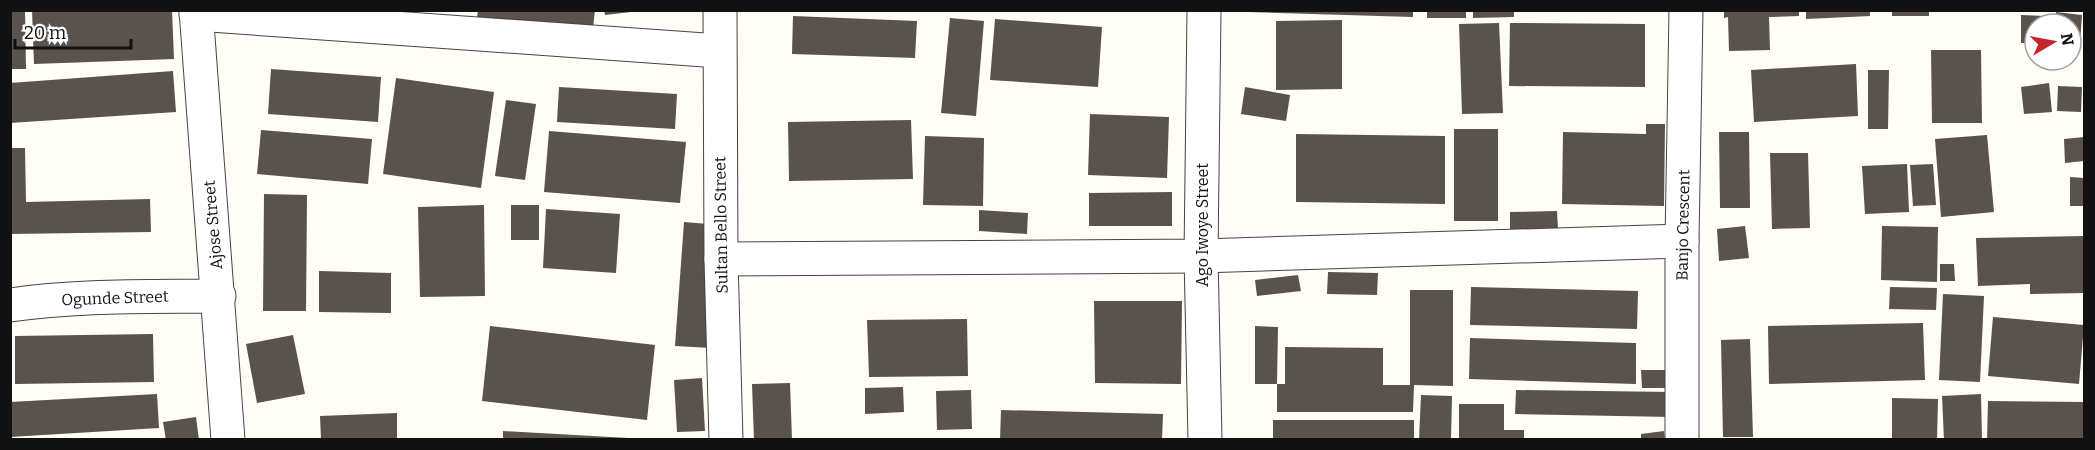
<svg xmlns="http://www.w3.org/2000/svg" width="2095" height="450" viewBox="0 0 2095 450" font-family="Bitter,serif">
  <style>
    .building { fill: #5a524d }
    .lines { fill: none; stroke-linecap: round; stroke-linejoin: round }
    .minor-casing { stroke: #444; stroke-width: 35 }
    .minor { stroke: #fff; stroke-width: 33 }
    .labels { text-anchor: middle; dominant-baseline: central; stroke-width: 6; stroke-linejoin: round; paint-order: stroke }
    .street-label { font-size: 16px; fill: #111; stroke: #fff }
  </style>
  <rect width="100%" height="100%" fill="#fffdf5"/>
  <g class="building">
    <path d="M10,10H25L26,69H10Z"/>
    <path d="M32,10H172L174,59L34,64Z"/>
    <path d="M478,10H595L593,28L477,18Z"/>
    <path d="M604,10H631V12L605,15Z"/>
    <path d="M1248,10H1413V17L1248,12Z"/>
    <rect x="1427" y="10" width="39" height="8"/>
    <path d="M1473,10H1514V17L1473,18Z"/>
    <path d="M1724,10H1799V16L1769,17L1770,50L1729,51L1728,17L1724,18Z"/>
    <path d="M1806,10H1870V16L1806,19Z"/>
    <rect x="1892" y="10" width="37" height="6"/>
    <path d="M2056,12L2082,15L2080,44L2071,43V24H2055Z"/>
    <path d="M2021,15L2045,16V24H2035V43H2021Z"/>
    <path d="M793,16L917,21L915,58L792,54Z"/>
    <path d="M950,18L984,21L976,116L941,113Z"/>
    <path d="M995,19L1102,27L1098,87L990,80Z"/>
    <path d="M1342,20V89L1276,90V21Z"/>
    <path d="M1499,23L1503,113L1462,114L1459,24Z"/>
    <path d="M1510,23L1645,24V87L1509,86Z"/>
    <path d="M1931,50H1981L1982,123H1932Z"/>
    <path d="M1856,64L1858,116L1754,122L1751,70Z"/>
    <path d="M271,69L381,77L378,122L268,114Z"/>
    <path d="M1868,70H1889L1888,129H1868Z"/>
    <path d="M173,71L176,112L10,123V83Z"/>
    <path d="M396,78L494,92L481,188L383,174Z"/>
    <path d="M2049,83L2052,112L2024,114L2021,87Z"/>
    <path d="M2058,86L2082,87L2081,112L2057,111Z"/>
    <path d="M559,87L677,94L675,129L557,122Z"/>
    <path d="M1245,87L1290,95L1286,121L1241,114Z"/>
    <path d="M506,100L536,104L525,180L495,176Z"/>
    <path d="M1090,114L1169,117L1167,178L1088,175Z"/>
    <path d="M911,120L913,179L789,181L788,122Z"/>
    <path d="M1646,124H1665L1664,206L1562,204L1563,132L1646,134Z"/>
    <rect x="1454" y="129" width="44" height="92"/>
    <path d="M261,130L372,139L368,184L257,174Z"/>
    <path d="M549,131L686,142L680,203L544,192Z"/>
    <path d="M1719,132H1749L1750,208H1720Z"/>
    <path d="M1296,134L1445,136V204L1296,202Z"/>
    <path d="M1987,135L1994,212L1941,217L1935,139Z"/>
    <path d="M925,136L984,138L983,206L923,205Z"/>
    <path d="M2084,137V161L2065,163L2064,139Z"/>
    <path d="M10,148H25L26,202L150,199L151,232L10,234Z"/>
    <path d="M1770,153H1808L1810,228L1772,229Z"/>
    <path d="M1907,164L1909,212L1865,214L1862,166Z"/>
    <path d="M1933,164L1936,205L1913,206L1910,165Z"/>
    <path d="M2070,177L2084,178V206H2070Z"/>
    <path d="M1172,192V226H1089V193Z"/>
    <path d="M264,194L307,195L306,311H263Z"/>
    <path d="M484,205L485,296L420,297L418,207Z"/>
    <rect x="511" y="205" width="28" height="35"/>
    <path d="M546,209L620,214L616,273L543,268Z"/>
    <path d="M979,210L1028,213L1027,234L979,231Z"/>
    <path d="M1557,211L1558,229L1510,230V212Z"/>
    <path d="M684,222L720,225L711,348L675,346Z"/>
    <path d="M1745,226L1749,258L1719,261L1717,229Z"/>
    <path d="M1882,226L1938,227L1937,282L1881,280Z"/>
    <path d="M2084,236V293L2030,294V284L1978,286L1976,238Z"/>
    <path d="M1940,264H1954L1955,281H1940Z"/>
    <path d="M319,271L391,273V313L319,312Z"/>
    <path d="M1328,272L1378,273L1377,295L1327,294Z"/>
    <path d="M1298,275L1301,291L1257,296L1255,280Z"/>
    <path d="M1471,287L1638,291L1637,329L1470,325Z"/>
    <path d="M1890,287L1937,288L1936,310L1889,309Z"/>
    <path d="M1410,290H1453V386L1414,385L1413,412H1277V384H1285V347L1383,348V385H1410Z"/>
    <path d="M1943,294L1984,296L1980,382L1939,380Z"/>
    <path d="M1094,301H1182L1181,384L1095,383Z"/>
    <path d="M1993,317L2084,325L2079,384L1988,376Z"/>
    <path d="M967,319L968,376L869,377L867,320Z"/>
    <path d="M1923,323L1925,380L1769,384L1768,326Z"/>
    <path d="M490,326L655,345L647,420L482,401Z"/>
    <path d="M1255,326L1278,327L1277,384H1255Z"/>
    <path d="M153,334L154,382L15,384V336Z"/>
    <path d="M293,335L305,394L257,403L246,344Z"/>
    <path d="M1470,338L1636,343V384L1469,379Z"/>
    <path d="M1750,339L1753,437H1723L1721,340Z"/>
    <path d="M1641,370H1669V388H1642Z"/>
    <path d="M702,378L705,431L677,432L674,380Z"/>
    <path d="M790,383L792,440H754L752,384Z"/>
    <path d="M903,387L904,412L865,414V388Z"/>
    <path d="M971,390L972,429L937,430L936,391Z"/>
    <path d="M1516,390L1672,392V417L1515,414Z"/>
    <path d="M157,394L159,428L10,437V402Z"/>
    <path d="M1981,394L1982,440H1944L1942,396Z"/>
    <path d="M1421,395L1452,396L1451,440H1419Z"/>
    <path d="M1892,398L1938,399L1937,440H1892Z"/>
    <path d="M1988,401L2084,402V440H1987Z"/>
    <path d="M1459,404H1504V430H1524V440H1459Z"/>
    <path d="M1001,410L1163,414L1162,440H1000Z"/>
    <path d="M397,413V440H321L320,416Z"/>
    <path d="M196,417L199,440H166L163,422Z"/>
    <rect x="1273" y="420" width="141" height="20"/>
    <path d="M503,431L628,438V440H503Z"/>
    <path d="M1664,431L1665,440H1641V434Z"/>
  </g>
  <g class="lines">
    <defs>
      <g id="minor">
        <path d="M196,10L228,440"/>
        <path d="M720,10L721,259L726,440"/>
        <path d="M1204,10L1201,256L1205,440"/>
        <path d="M196,14L719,51"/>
        <path d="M721,259L1201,256L1682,241"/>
        <path d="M10,305C79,295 149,297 219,296"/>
        <path d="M1682,440V241L1686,10"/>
      </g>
    </defs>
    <use href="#minor" class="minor-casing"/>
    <use href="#minor" class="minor"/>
  </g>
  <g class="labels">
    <g class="street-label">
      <text transform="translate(213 225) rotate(-95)">Ajose Street</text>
      <text transform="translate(721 225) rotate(-91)">Sultan Bello Street</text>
      <text transform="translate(1202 225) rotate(-90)">Ago Iwoye Street</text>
      <text transform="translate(1683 225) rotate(-89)">Banjo Crescent</text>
      <text transform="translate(115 298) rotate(-2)">Ogunde Street</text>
    </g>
  </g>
  <rect width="2095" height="450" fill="none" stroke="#111111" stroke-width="24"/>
  <g transform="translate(2053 42) rotate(80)"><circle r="28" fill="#ffffff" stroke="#a0a0a0" stroke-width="1.5"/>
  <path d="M0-4.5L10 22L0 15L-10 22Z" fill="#c4262e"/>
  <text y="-9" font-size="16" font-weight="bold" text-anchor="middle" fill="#111111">N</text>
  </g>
  <path d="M15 39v9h116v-9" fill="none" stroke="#111111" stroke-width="3"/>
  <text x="24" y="39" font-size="18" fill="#111111" stroke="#ffffff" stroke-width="4.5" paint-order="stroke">20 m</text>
</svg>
